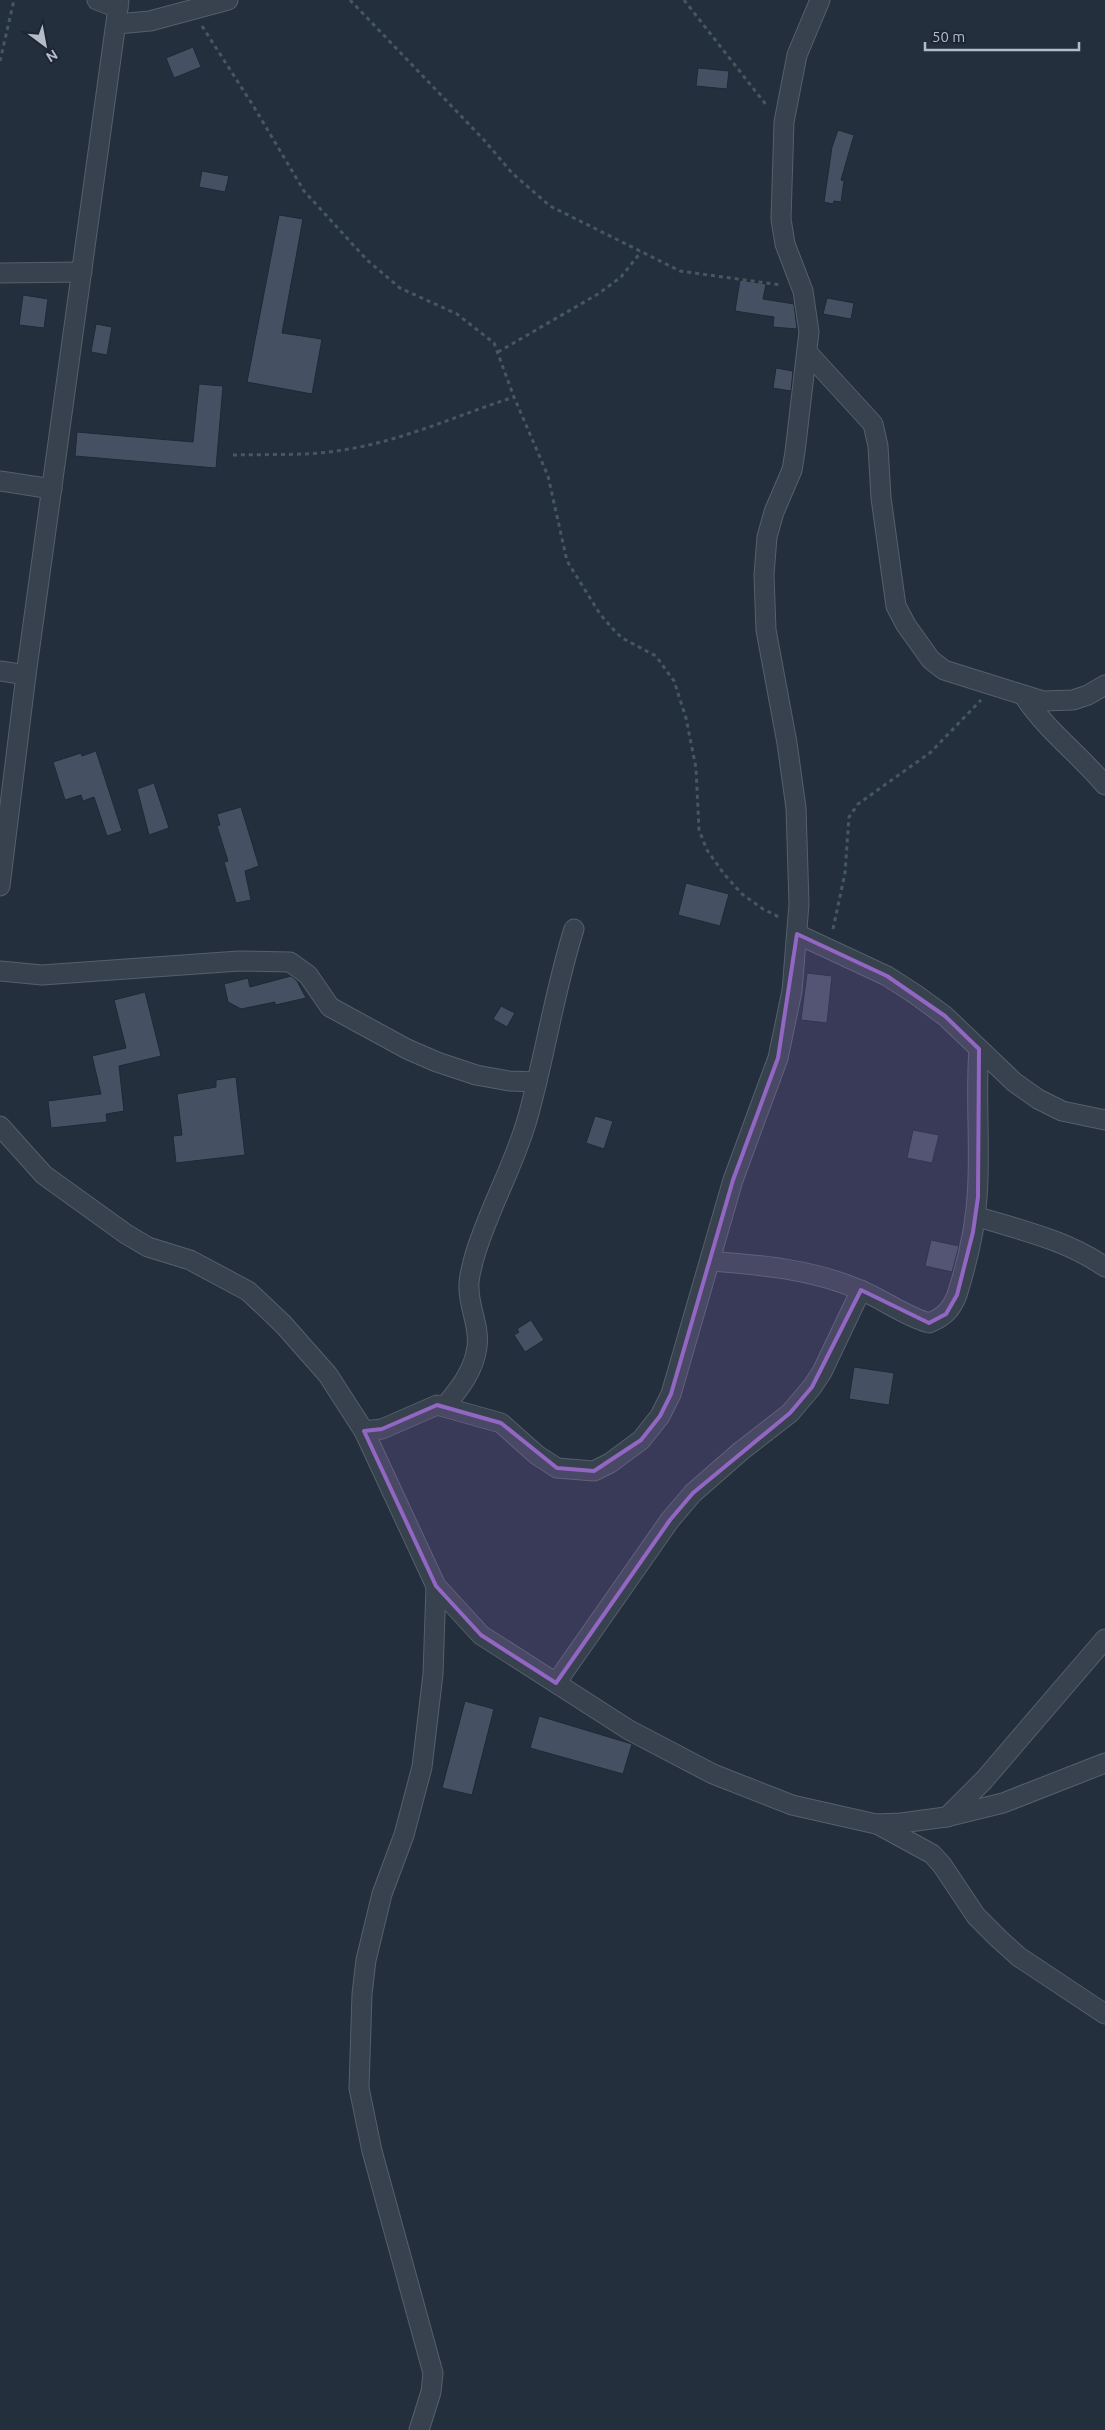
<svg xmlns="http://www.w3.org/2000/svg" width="1105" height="2430" viewBox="0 0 1105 2430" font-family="Ubuntu,sans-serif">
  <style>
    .building { fill: #455162; stroke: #1f2835 }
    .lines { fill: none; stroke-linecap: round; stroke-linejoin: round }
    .street-casing { stroke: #565f6c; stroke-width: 21 }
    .path { stroke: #44595c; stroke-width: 3; stroke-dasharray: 4 4; stroke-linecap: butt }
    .street { stroke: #38414e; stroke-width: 19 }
    .marked { fill: #9266c3; fill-opacity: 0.2; stroke: #9266c3; stroke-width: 4; stroke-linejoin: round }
  </style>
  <rect width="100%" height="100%" fill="#242f3e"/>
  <g class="building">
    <path d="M193,47L201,67L174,78L166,58Z"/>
    <path d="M698,68L729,71L727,89L696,86Z"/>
    <path d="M838,130L854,135L841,180L844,181L841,202L834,201L833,204L824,202L832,147Z"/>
    <path d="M202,171L229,176L225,192L199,187Z"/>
    <path d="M279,215L303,219L282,333L322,339L312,394L247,382Z"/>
    <path d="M740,280L766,284L763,299L794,304L797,329L773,327L774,317L735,311Z"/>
    <path d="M23,295L48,299L44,328L19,325Z"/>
    <path d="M827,298L854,303L851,319L823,314Z"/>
    <path d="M96,324L112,327L107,355L91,352Z"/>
    <path d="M776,368L793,371L791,391L773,388Z"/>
    <path d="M199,384L223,386L216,468L75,456L77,432L193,442Z"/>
    <path d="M96,751L122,831L107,836L94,797L83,801L81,795L65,800L53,762L81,753L82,756Z"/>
    <path d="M154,783L169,828L149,835L137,789Z"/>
    <path d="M241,807L259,866L245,871L251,900L236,903L224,862L228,861L217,826L220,825L217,814Z"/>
    <path d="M686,883L729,894L720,926L678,915Z"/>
    <path d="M807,973L832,976L827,1023L801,1020Z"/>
    <path d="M291,976L297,981L306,998L275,1005V1002L241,1009L228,1002L224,984L248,978L250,987Z"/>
    <path d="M145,992L161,1056L119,1066L124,1111L106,1114L107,1122L51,1128L48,1101L101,1094L92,1056L126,1048L114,1000Z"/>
    <path d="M501,1006L515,1013L507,1027L493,1019Z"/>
    <path d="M236,1077L245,1155L176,1163L173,1136L182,1135L177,1094L216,1087V1080Z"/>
    <path d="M595,1116L613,1121L604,1149L586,1143Z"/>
    <path d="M913,1130L939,1135L932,1163L907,1158Z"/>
    <path d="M931,1240L959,1246L952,1272L925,1266Z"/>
    <path d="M531,1320L544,1340L525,1352L514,1335L519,1332L517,1329Z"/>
    <path d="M854,1367L894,1373L889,1405L849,1399Z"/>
    <path d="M465,1701L494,1709L472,1795L442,1788Z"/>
    <path d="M539,1716L632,1744L623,1774L530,1748Z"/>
  </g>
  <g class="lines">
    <defs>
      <g id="street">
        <path d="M97,0L118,8"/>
        <path d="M117,24L150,21L228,0"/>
        <path d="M0,273L82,272"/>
        <path d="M807,352L873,424L878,446L881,498L896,606L906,625L931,660L944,670L1043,701L1073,700L1088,695L1105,685"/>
        <path d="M0,481L52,489"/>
        <path d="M0,671L26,675"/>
        <path d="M1024,696C1046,730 1079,754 1105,785"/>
        <path d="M0,886L26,675L119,0"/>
        <path d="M797,934L887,976L915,994L945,1016L1014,1082L1038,1099L1062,1111L1105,1120"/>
        <path d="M0,971L42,975L239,961L290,962L308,975L330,1007L407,1049L437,1062L476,1075L509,1081L537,1082"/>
        <path d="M0,1126L44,1175L126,1234L148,1247L190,1260L248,1291L283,1324L328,1375L364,1431L436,1586L481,1635L629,1730L713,1774L792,1805L876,1824L901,1823L946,1817L1003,1803L1105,1763"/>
        <path d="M975,1216C1020,1230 1067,1240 1105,1267"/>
        <path d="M710,1261C760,1265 812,1269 860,1290C883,1299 904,1316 929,1323C944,1317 951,1310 957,1295C967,1263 975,1231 977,1198C981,1148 975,1098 979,1049"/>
        <path d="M445,1406C459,1389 474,1371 477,1347C480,1327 469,1308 469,1288C468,1279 472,1267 474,1258C488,1210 513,1168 527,1120C545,1057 554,992 574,929"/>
        <path d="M364,1431L382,1429L437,1405L501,1423L537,1455L557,1468L594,1471L610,1463L641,1440L660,1416L671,1394L733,1180L778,1058L792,991L799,904L796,808L787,743L766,630L764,575L767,537L774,512L792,470L795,452L809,332L803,291L785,244L781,219L784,122L797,55L820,0"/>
        <path d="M556,1683L670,1520L693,1493L741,1451L790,1413L812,1387L822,1372L861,1290"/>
        <path d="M947,1817L984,1780L1105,1639"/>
        <path d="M877,1824L932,1854L942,1865L976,1916L999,1939L1019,1957L1105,2014"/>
        <path d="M419,2430L431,2392L433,2373L372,2151L359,2088L362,1994L366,1960L382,1894L404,1835L422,1767L433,1674L436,1586"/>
      </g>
    </defs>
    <use href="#street" class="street-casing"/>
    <g class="path">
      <path d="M350,0L484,140L512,173L550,206L680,271L781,285"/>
      <path d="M684,0L767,106"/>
      <path d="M202,26L254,107L304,191L367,260L400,288L457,314L494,343L514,397L548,476L567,561L600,614L612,628L622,638L656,656L674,681L686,718L696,768L699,830L707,850L724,874L742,894L763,909L779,917"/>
      <path d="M0,61L14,0"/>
      <path d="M498,352L598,294L621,277L641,252"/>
      <path d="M233,455C267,454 303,456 336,451C398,443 455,416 514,397"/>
      <path d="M833,929L845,873L849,817L858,804L931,752L981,700"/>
    </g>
    <use href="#street" class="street"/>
  </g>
  <path class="marked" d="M797,934L887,976L945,1016L979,1049L978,1197L973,1232L957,1295L946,1314L929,1323L861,1290L812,1387L790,1413L693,1493L670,1520L556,1683L481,1635L436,1586L364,1431L382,1429L437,1405L501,1423L557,1468L594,1471L641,1440L660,1416L671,1394L733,1180L778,1058Z"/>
  <g transform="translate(45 45) rotate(148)" stroke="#1d2633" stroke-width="4" paint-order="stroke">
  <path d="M0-4L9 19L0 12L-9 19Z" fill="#b4bcc9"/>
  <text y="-8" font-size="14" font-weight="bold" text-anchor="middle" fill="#b4bcc9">N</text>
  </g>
  <path d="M925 42v8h154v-8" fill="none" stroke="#b4bcc9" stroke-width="2.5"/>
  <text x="932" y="42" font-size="15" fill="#b4bcc9" stroke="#1d2633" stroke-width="4" paint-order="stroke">50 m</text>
</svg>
